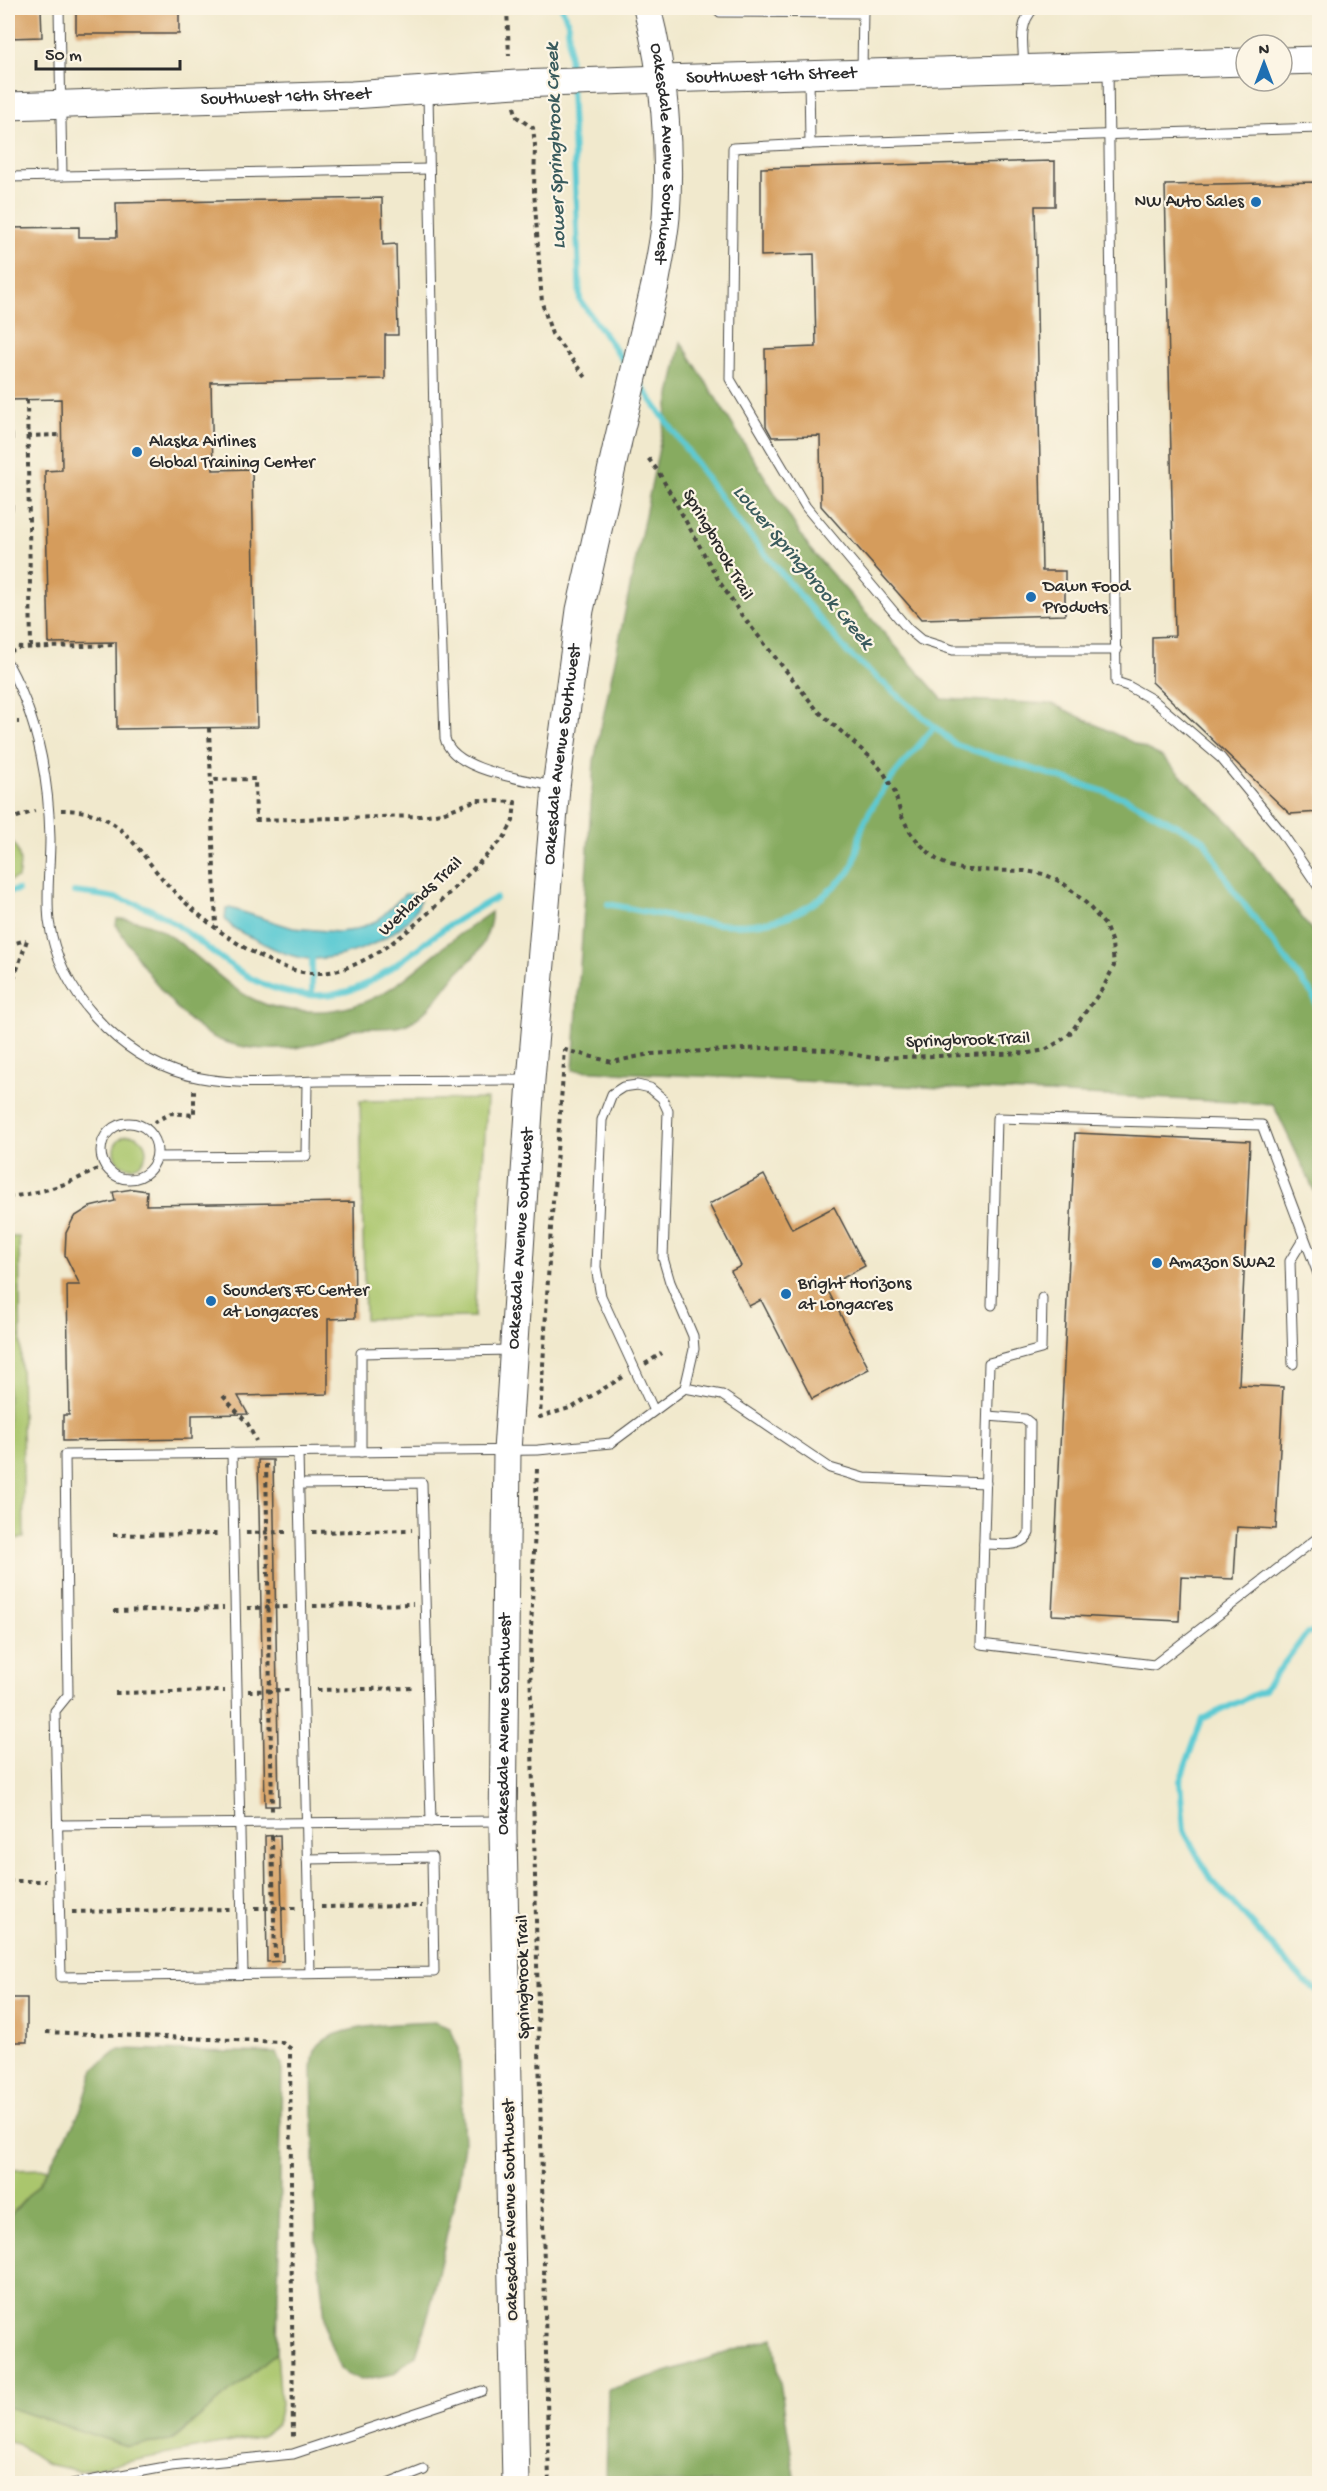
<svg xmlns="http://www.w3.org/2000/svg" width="1327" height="2491" viewBox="0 0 1327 2491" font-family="'Gochi Hand',sans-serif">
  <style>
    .green { fill: #aac66d; stroke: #6a784c; stroke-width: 1.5 }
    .forest { fill: #87ab60; stroke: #596b46; stroke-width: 1.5 }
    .water { fill: #5dcad3; stroke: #447a7f; stroke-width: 1.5 }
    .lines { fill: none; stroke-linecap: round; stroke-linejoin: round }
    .stream { stroke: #5dcad3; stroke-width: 6 }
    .building { fill: #d59c5b }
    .lane-casing { stroke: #494843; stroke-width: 11 }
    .secondary-casing { stroke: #494843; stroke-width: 29 }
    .path { stroke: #494843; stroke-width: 4; stroke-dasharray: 4.5 4.5; stroke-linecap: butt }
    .lane { stroke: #fff; stroke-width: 9 }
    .secondary { stroke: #fff; stroke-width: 27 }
    .secondary-bridge-casing { stroke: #494843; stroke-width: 29; stroke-linecap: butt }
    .secondary-bridge { stroke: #fff; stroke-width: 27 }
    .poi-dot { fill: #1f6fb2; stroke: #fcf5e5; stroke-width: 2 }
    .labels { text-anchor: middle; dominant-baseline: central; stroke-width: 4.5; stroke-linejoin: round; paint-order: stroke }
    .street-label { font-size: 18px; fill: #2b2b2b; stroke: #fcf5e5 }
    .poi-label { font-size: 18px; fill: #2b2b2b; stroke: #fcf5e5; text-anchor: start }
    .water-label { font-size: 20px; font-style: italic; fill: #3a5b5d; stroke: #fcf5e5 }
  </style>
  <rect width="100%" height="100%" fill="#fcf5e5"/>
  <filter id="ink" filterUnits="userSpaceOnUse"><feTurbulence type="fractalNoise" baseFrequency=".0167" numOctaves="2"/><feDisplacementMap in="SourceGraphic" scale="12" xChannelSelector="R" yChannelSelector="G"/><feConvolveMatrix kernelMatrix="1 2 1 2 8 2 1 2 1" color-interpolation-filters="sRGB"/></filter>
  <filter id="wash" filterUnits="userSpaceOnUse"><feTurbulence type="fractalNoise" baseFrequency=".008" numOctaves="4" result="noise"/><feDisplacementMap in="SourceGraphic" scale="24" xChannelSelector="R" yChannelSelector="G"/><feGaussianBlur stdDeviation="1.35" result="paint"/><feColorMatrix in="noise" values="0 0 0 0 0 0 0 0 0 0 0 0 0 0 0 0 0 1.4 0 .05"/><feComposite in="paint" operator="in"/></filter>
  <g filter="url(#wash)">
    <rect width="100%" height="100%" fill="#f1e9cd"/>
    <g class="green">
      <path d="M12,841C21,854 21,863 18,878L8,881V843Z"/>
      <path d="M487,1099L474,1317L365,1319L360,1101Z"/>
      <circle cx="130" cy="1151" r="16"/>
      <path d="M8,1237H19L24,1538L8,1539Z"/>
      <path d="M47,2169L39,2184L8,2218V2170Z"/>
      <path d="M277,2353L281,2404L277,2424L262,2436L79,2471L47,2464L18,2444L8,2442V2407L126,2446L171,2441Z"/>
    </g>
    <g class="forest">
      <path d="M681,342L809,548L942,699L1053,704L1161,756L1232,825L1319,940V1201L1273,1104L573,1070L594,761Z"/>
      <path d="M491,912C492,922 486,938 481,947C475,957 467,963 460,970C443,988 432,1011 409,1023C393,1031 373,1026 355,1029C342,1032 330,1040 317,1043C288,1052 250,1051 222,1041C180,1026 139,961 116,925L117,919C151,918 172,936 197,957C215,972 233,990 255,1000C271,1008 290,1011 308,1011C376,1014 408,974 457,936C468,928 480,920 491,912Z"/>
      <path d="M434,2022L450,2028L459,2049L464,2143L459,2180L430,2309L416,2355L393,2374L360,2380L340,2369L327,2335L316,2239L312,2068C313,2062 313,2054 316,2049C330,2023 408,2024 434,2022Z"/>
      <path d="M119,2049L277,2053L282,2065L277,2353L171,2441L127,2446L8,2407V2218L39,2184L80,2112L94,2069Z"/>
      <path d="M773,2338L796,2483H606L608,2390Z"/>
    </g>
    <path class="water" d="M405,894H413L420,901C407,938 338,964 302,958C285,955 270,947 255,939C243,934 232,929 225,919L226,909L230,908L293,928L338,932L355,930L378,920Z"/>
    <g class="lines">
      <g class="stream">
        <path d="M562,8L568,22L570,75"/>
        <path d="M571,88L580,300L627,366"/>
        <path d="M640,384L735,518L848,653L956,745L1125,798L1204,840L1233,890L1313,995L1320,1017"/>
        <path d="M8,892L18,890"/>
        <path d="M74,892C103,895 131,899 158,913C210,942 244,992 308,995C324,996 342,994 357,988C386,975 412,952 437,934C455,920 476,909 496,898"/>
        <path d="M608,904C683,918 768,949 830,890C836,884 845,878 850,871C859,857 857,837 864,823C880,787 910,757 934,727"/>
        <path d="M312,995V959"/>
        <path d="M1320,1631L1307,1633L1264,1690L1202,1719L1180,1781L1184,1831L1210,1878L1304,1981L1320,1993"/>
      </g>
    </g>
    <g id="blocks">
      <g class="building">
        <path d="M8,8H41L42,37L8,38Z"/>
        <rect x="76" y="8" width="103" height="26"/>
        <path d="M1055,161V206H1035L1042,571H1065V615L921,619L821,506L820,436L772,437L766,426L765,349L816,347L814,254L761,256V168Z"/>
        <path d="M1320,182V812L1290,814L1152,682V637L1175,636L1165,185Z"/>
        <path d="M382,198L383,245L396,244L398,335H385V379L211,382L213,470L252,469L257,727L117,729L116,642L49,643L45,471L62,470L61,399L8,400V228L79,227V237H117L116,203Z"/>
        <path d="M1075,1133L1250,1141L1239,1385L1283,1387L1276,1529L1237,1527L1234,1579L1181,1577L1179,1621L1052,1615Z"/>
        <path d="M764,1175L792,1229L834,1207L865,1266L826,1287L869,1369L812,1399L761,1300L749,1306L731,1271L741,1266L709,1204Z"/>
        <path d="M133,1189L147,1191L146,1205L354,1202L355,1318L328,1319V1394L238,1396L248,1414L192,1415V1439L63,1441V1415H69L67,1285H80L65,1255L66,1233L74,1217L90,1207L115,1201L113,1192Z"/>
        <path d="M258,1460H273L279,1806H265Z"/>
        <path d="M280,1835L283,1961L267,1962L265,1836Z"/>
        <rect x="8" y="1998" width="19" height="44"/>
      </g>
    </g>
  </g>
  <g filter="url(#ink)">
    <use href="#blocks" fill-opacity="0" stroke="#494843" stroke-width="1.5"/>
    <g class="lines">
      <defs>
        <g id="lane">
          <path d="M59,8L62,176"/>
          <path d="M716,8L720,12L863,13"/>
          <path d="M1024,66C1023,44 1018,24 1034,8"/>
          <path d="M1108,70L1116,682L1128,686L1153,700L1221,758L1280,830L1320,889"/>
          <path d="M862,71L863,8"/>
          <path d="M809,77L810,144"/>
          <path d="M428,93L434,421L445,738C452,771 525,779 553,786"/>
          <path d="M8,177L429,169"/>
          <path d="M8,435V509"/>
          <path d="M1117,650H953L921,640L908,629L806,507L730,379L733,148L810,144L1320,128"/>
          <path d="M8,664C37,717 49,779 50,839C50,866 46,894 49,921C59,992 118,1056 187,1075C229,1086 275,1082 319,1081C388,1081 458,1080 528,1080"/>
          <circle cx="129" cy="1151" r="28"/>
          <path d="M157,1157L306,1156L307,1082"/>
          <path d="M1042,1298L1041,1349L989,1363L981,1644L1154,1665L1320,1536"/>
          <path d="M992,1305L997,1118L1262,1125L1320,1279"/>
          <path d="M1293,1364L1290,1261L1304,1238"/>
          <path d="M685,1388L722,1395L830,1468L864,1478L986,1483"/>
          <path d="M361,1452V1353L511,1350"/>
          <path d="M232,1453L243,1974"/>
          <path d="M298,1453L310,1973"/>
          <path d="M299,1484L422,1483L431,1822"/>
          <path d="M984,1544C999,1544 1023,1549 1029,1533L1030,1423L1025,1419L988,1416"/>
          <path d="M58,1825L500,1821"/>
          <path d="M307,1859L432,1857L434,1972L61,1977L55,1711L68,1695L65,1455L538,1450L611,1443L685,1388L694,1349L693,1336L670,1282L663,1258L668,1111L662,1098L650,1088L637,1085L623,1087L612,1094L602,1120L596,1267L601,1296L654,1411"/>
          <path d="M72,2484L171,2466L293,2454L482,2391"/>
          <path d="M388,2484L424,2470"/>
        </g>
        <g id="secondary">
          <path id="s1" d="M647,8C664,74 671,148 666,217C664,240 659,262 655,285"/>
          <path d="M1282,61L1320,60"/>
          <path id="s2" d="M8,106L352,95L517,84L663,79L1246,62"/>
          <path id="s3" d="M516,2484L503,1833L507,1451L531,1080L556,787L580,610L617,445"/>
        </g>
      </defs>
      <use href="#lane" class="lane-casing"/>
      <use href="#secondary" class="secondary-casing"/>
      <g class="path">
        <path d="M507,8L509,56"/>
        <path d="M514,107L517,117L533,128L535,145L534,191L542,303L552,334L588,380"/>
        <path d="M27,400L31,647"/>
        <path d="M27,436L61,435"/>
        <path d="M10,652L16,648L116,645"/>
        <path d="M8,722H19"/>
        <path d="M209,728L216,928"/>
        <path d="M61,810C118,810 129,839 161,877C184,905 225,938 256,954C275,964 294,973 316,973C381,975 459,881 504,838L513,821L515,802L477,800L442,813L420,816L256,820L255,779L211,780"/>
        <path d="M8,820L35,811"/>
        <path d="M8,945L26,940"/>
        <path d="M8,996L27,940"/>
        <path d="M146,1127L171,1113L194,1115V1089"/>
        <path d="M8,1197C43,1193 73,1183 105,1165"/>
        <path d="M645,1364L662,1353"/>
        <path d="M623,1377L573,1407L540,1417L551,1227L565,1050L612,1062L650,1054L764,1048L829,1050L873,1058L1029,1053L1045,1050L1068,1036L1103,988L1114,966L1112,943L1105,925L1086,903L1063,883L1044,874L1025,871L964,870L949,866L936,859L921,845L910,832L901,815L895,793L884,773L870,757L818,711L740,613L719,581L658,471L648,458"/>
        <path d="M223,1396L248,1424L256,1441"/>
        <path d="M266,1464L272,1811"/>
        <path d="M537,1469L530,1659L549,2484"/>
        <path d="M312,1532L412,1530"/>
        <path d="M246,1533L286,1532"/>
        <path d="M113,1535L220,1534"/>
        <path d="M313,1606L413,1604"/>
        <path d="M247,1608L290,1607"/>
        <path d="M114,1611L224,1608"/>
        <path d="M317,1690L414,1688"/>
        <path d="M248,1691L291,1690"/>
        <path d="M115,1693L225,1691"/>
        <path d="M272,1836L275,1958"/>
        <path d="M8,1881H46"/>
        <path d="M321,1907L422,1906"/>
        <path d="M255,1908H296"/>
        <path d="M72,1912L230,1909"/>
        <path d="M46,2032L281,2042L290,2048L293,2441"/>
      </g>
      <use href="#lane" class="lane"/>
      <use href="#secondary" class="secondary"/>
      <defs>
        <path id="secondary-bridge" d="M617,445L655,285"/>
      </defs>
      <use href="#secondary-bridge" class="secondary-bridge-casing"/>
      <use href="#secondary-bridge" class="secondary-bridge"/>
    </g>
  </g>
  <g class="poi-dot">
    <circle cx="1256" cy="202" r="6"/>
    <circle cx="137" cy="452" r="6"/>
    <circle cx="1031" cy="597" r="6"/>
    <circle cx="1157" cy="1263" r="6"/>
    <circle cx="786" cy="1294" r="6"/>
    <circle cx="211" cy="1301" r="6"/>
  </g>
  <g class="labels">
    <g class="street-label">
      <text stroke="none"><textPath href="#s2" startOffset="764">Southwest 16th Street</textPath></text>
      <text stroke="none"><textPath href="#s2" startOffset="278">Southwest 16th Street</textPath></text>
      <text stroke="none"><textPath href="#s1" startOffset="147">Oakesdale Avenue Southwest</textPath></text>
      <text transform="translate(717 545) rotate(60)">Springbrook Trail</text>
      <text stroke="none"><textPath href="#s3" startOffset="1732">Oakesdale Avenue Southwest</textPath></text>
      <text transform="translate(421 897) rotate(-43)">Wetlands Trail</text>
      <text transform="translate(968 1041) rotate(-2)">Springbrook Trail</text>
      <text stroke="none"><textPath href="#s3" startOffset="1246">Oakesdale Avenue Southwest</textPath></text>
      <text stroke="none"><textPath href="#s3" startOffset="760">Oakesdale Avenue Southwest</textPath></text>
      <text transform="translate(524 1977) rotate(-91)">Springbrook Trail</text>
      <text transform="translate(511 2210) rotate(-91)">Oakesdale Avenue Southwest</text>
    </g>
    <g class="poi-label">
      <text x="1244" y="202" text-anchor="end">NW Auto Sales</text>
      <text x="149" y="442">Alaska Airlines<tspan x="149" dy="21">Global Training Center</tspan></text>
      <text x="1043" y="587">Dawn Food<tspan x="1043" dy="21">Products</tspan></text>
      <text x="1169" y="1263">Amazon SWA2</text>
      <text x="798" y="1284">Bright Horizons<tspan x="798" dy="21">at Longacres</tspan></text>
      <text x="223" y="1291">Sounders FC Center<tspan x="223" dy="21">at Longacres</tspan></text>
    </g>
    <g class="water-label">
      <text transform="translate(557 146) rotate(-92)">Lower Springbrook Creek</text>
      <text transform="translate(802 568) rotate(50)">Lower Springbrook Creek</text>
    </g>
  </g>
  <rect width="1327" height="2491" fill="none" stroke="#fcf5e5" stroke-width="30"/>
  <g transform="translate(1264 63)"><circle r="28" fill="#fcf5e5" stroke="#a8a49b" stroke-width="1.5"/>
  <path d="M0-4.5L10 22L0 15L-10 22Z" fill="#1f6fb2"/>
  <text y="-9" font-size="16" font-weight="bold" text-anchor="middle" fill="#2b2b2b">N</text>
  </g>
  <path d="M36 60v9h144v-9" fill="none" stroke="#2b2b2b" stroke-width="3"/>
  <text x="45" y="60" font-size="18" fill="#2b2b2b" stroke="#fcf5e5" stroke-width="4.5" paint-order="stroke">50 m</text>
</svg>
